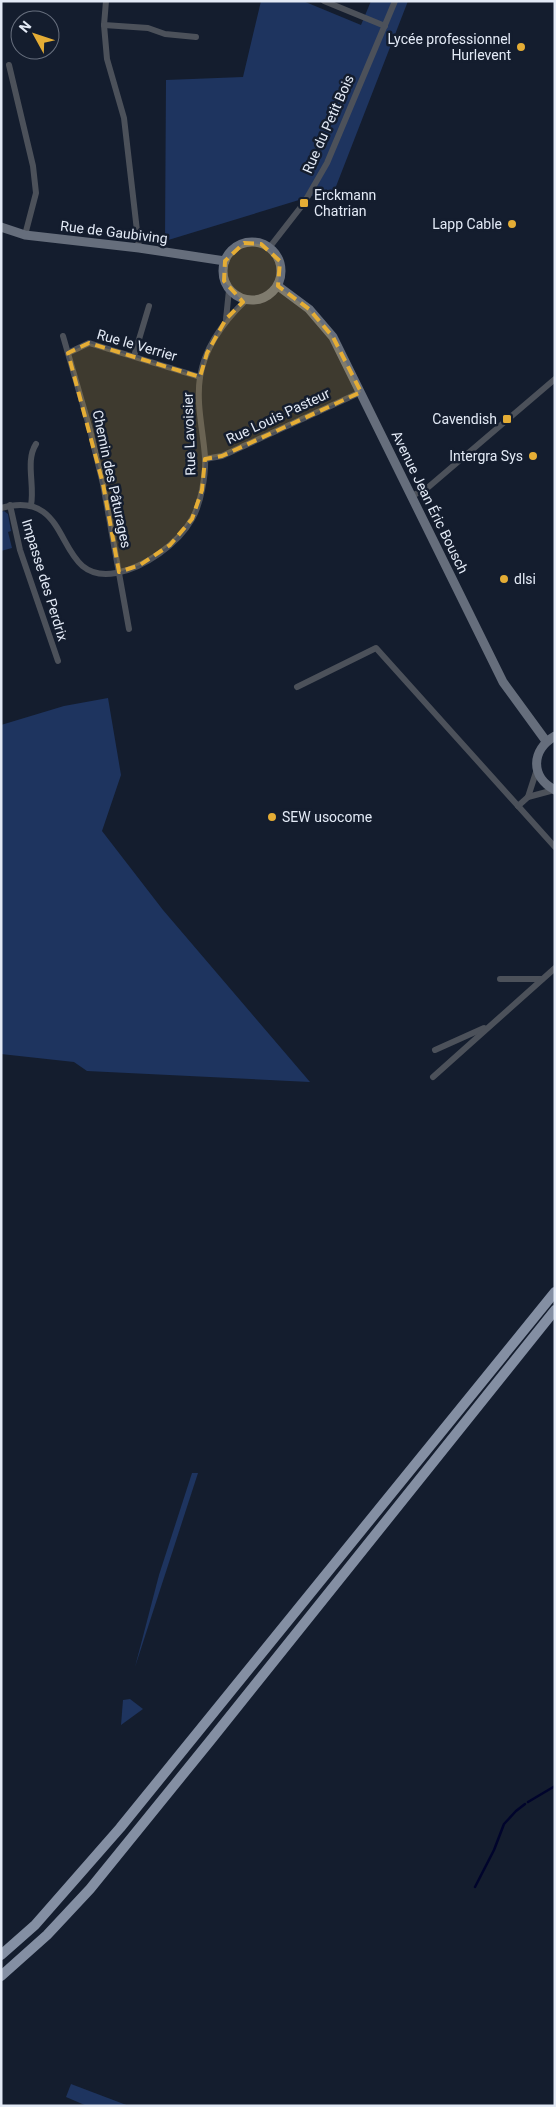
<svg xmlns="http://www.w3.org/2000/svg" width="556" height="2107" viewBox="0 0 556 2107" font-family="Roboto,sans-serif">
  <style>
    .green { fill: #1e345f }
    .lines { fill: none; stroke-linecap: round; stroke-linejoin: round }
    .stream { stroke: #00042c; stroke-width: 2.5 }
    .minor { stroke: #4c515a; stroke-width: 6 }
    .secondary { stroke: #666e7c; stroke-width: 9 }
    .trunk { stroke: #848fa3; stroke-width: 10 }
    .marked { fill: #e5ad35; fill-opacity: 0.2; stroke: #e5ad35; stroke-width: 4; stroke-dasharray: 10 6; stroke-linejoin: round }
    .poi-dot { fill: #e5ad35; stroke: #141d2e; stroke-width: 2 }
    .labels { text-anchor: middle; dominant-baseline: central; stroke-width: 5; stroke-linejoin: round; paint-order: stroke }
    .poi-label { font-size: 14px; fill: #e3eaf6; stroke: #141d2e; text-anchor: end }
    .street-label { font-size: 14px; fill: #e3eaf6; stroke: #141d2e }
  </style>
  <rect width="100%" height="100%" fill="#141d2e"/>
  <g class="green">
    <path d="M261,1H303L361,25L371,1H408L335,189L165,241L166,80L243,77Z"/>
    <path d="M4,511L8,514L11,531L8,532L12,548L1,551V512Z"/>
    <path d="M108,698L121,775L102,831L163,910L310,1082L87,1071L74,1062L1,1054V725L64,706Z"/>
    <path d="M192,1473H198L135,1667L159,1575Z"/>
    <path d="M130,1699L143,1709L121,1725L123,1700Z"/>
    <path d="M71,2084L129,2106H87L66,2097Z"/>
  </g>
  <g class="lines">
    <g class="stream">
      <path d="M528,1802L555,1786"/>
      <path d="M475,1887L494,1850L504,1824L516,1811L525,1804"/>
    </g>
    <g class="minor">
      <path d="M106,1L104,25L107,59L124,118L139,248"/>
      <path d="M324,1L385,26"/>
      <path d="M104,25L148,28L165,34L196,37"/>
      <path d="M9,65L33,166L36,193L25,235"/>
      <path d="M269,248L304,203L327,163L395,1"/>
      <path d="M226,319L229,290"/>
      <path d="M63,336L89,426L103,484L129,629"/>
      <path d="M68,353L89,343L200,377"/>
      <path d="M134,356L149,306"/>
      <path d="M205,459L222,456L361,392"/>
      <path d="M411,496L425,490L555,379"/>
      <path d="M10,505L20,550L58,661"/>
      <path d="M31,505C35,485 25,461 36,444"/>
      <path d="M1,508C77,487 51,585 116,573C144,568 178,544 192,519C201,504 206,474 205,457C203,430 196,404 200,377C205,346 224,321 246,300"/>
      <path d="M297,687L376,648L555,847"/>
      <path d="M528,797L537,769"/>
      <path d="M518,806L528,797L554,790"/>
      <path d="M500,979H542"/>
      <path d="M435,1050L484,1028"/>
      <path d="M433,1077L555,968"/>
    </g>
    <g class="secondary">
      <path d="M1,227L25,235L139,248L225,261"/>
      <circle cx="252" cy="271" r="29"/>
      <path d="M278,286L309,309L333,337L503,682L546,741"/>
      <path d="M555,736C531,750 530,777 555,790"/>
    </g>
    <g class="trunk">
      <path d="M1,1955L35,1925L120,1828L555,1292"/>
      <path d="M1,1976L47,1935L90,1889L210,1741L555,1310"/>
    </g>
  </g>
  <path class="marked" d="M244,243L261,244L280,261L278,286L309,309L333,337L361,392L222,456L205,459L202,490L192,519L170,545L140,565L119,572L103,484L68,353L89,343L200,377L207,353L226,319L243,302L224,281L225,261Z"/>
  <g class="poi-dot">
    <circle cx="521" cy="47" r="5"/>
    <rect x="299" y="198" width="10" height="10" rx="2.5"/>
    <circle cx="512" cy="224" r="5"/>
    <rect x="502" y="414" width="10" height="10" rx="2.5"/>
    <circle cx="533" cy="456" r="5"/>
    <circle cx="504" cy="579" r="5"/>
    <circle cx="272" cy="817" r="5"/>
  </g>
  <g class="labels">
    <g class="poi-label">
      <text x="511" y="39">Lycée professionnel<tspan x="511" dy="16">Hurlevent</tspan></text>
      <text x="314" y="195" text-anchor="start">Erckmann<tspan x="314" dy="16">Chatrian</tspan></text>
      <text x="502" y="224">Lapp Cable</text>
      <text x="497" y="419">Cavendish</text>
      <text x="523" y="456">Intergra Sys</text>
      <text x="514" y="579" text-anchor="start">dlsi</text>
      <text x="282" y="817" text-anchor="start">SEW usocome</text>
    </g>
    <g class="street-label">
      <text transform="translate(328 124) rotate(-66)">Rue du Petit Bois</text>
      <text transform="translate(114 232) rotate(7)">Rue de Gaubiving</text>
      <text transform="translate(137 345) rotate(16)">Rue le Verrier</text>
      <text transform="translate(278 416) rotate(-25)">Rue Louis Pasteur</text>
      <text transform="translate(189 434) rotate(-92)">Rue Lavoisier</text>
      <text transform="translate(112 479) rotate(78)">Chemin des Pâturages</text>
      <text transform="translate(430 502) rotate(64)">Avenue Jean Éric Bousch</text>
      <text transform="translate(45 580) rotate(73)">Impasse des Perdrix</text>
    </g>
  </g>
  <rect width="556" height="2107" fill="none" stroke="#e3eaf6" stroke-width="5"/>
  <g transform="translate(35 35) rotate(310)"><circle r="24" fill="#141d2e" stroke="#676f7e"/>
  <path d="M0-4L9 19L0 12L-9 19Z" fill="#e5ad35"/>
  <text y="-8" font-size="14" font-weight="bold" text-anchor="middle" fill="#e3eaf6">N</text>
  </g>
</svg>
